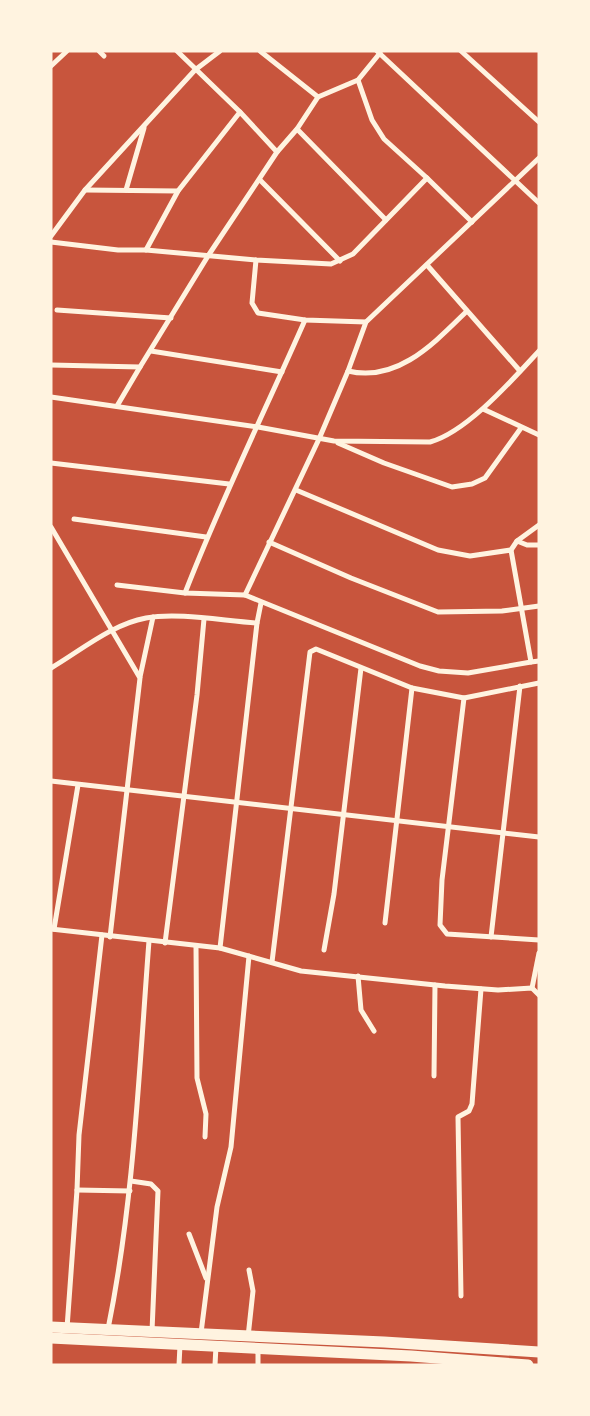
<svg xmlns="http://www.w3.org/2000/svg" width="590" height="1416" viewBox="0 0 590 1416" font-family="Cabin,sans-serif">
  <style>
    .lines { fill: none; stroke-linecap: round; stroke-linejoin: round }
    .minor { stroke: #fff3e0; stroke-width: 5 }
    .trunk { stroke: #fff3e0; stroke-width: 11 }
  </style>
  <rect width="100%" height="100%" fill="#c8553d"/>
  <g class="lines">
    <g class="minor">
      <path d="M99,51L104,56"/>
      <path d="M177,51L240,112L277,152"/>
      <path d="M260,51L318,97"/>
      <path d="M377,51L539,203"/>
      <path d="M461,51L539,122"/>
      <path d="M51,66L67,51"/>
      <path d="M358,80L372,120L384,139L427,178L472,222"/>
      <path d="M297,129L386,220"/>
      <path d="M260,180L340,261"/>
      <path d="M85,190L178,191"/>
      <path d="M126,190L144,128"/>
      <path d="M51,236L85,190L195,70L220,51"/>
      <path d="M51,242L118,250H146L256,260L331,264L353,254L427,178"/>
      <path d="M146,250L178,191L240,112"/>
      <path d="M256,260L252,303L258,313L305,320L366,322"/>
      <path d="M427,265L520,371"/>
      <path d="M57,310L171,318"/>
      <path d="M151,351L282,372"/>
      <path d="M51,365L140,367L208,256L277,152L297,129L318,97L358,80L380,53"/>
      <path d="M348,371C398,383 435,342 467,311"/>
      <path d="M51,397L258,427L334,441L430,442C467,432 513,379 539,351"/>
      <path d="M117,406L140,367"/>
      <path d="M483,409L539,435"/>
      <path d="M338,443L384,463L452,487L472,484L485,478L521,428"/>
      <path d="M51,463L229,484"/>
      <path d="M296,490L438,550L470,556L511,550"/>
      <path d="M74,519L206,537"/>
      <path d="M539,525L517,541L511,550L531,662L539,661"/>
      <path d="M51,527L140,678L110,937"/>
      <path d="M517,541L527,545H539"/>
      <path d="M269,542L351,578L438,612L502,611L539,606"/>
      <path d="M117,585L185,593L245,595L420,666L439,671L468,673L531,662"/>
      <path d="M185,593C221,500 265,411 305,320"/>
      <path d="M245,595L319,439L348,371L366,322L539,158"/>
      <path d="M51,668C80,651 112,624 146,618C178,612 224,621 257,623"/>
      <path d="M140,677L153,617"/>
      <path d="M464,698L442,880L440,925L447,934L539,940"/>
      <path d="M51,781L539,837"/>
      <path d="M385,923L412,688"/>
      <path d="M51,929L220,948L301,971L445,986L498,990L532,988L539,995"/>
      <path d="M54,929L78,785"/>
      <path d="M491,937L520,686"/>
      <path d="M165,943L197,695L204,619"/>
      <path d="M196,946L197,1078L206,1114L205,1137"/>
      <path d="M220,948L257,623L261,603"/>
      <path d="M324,950L334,894L361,668"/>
      <path d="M272,962L310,652L316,649L412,688L464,698L539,683"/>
      <path d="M358,976L361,1010L374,1031"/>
      <path d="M532,988L539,953"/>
      <path d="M434,1076L435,985"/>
      <path d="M131,1181L151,1184L158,1191L152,1331"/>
      <path d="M77,1190L130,1191"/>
      <path d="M189,1234L206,1278"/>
      <path d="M461,1296L458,1117L469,1111L472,1104L481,989"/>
      <path d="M67,1328L77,1190L79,1135L102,935"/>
      <path d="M108,1329C134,1201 139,1071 149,941"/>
      <path d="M201,1333L217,1207L231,1147L249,956"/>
      <path d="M248,1337L253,1291L249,1270"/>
      <path d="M258,1348V1365"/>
      <path d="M179,1365L180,1345"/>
      <path d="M215,1365L216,1346"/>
    </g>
    <g class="trunk">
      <path d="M51,1327L384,1342L539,1352"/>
      <path d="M51,1338L411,1356L528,1365"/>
    </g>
  </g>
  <rect width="590" height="1416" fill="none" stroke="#fff3e0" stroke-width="105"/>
</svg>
